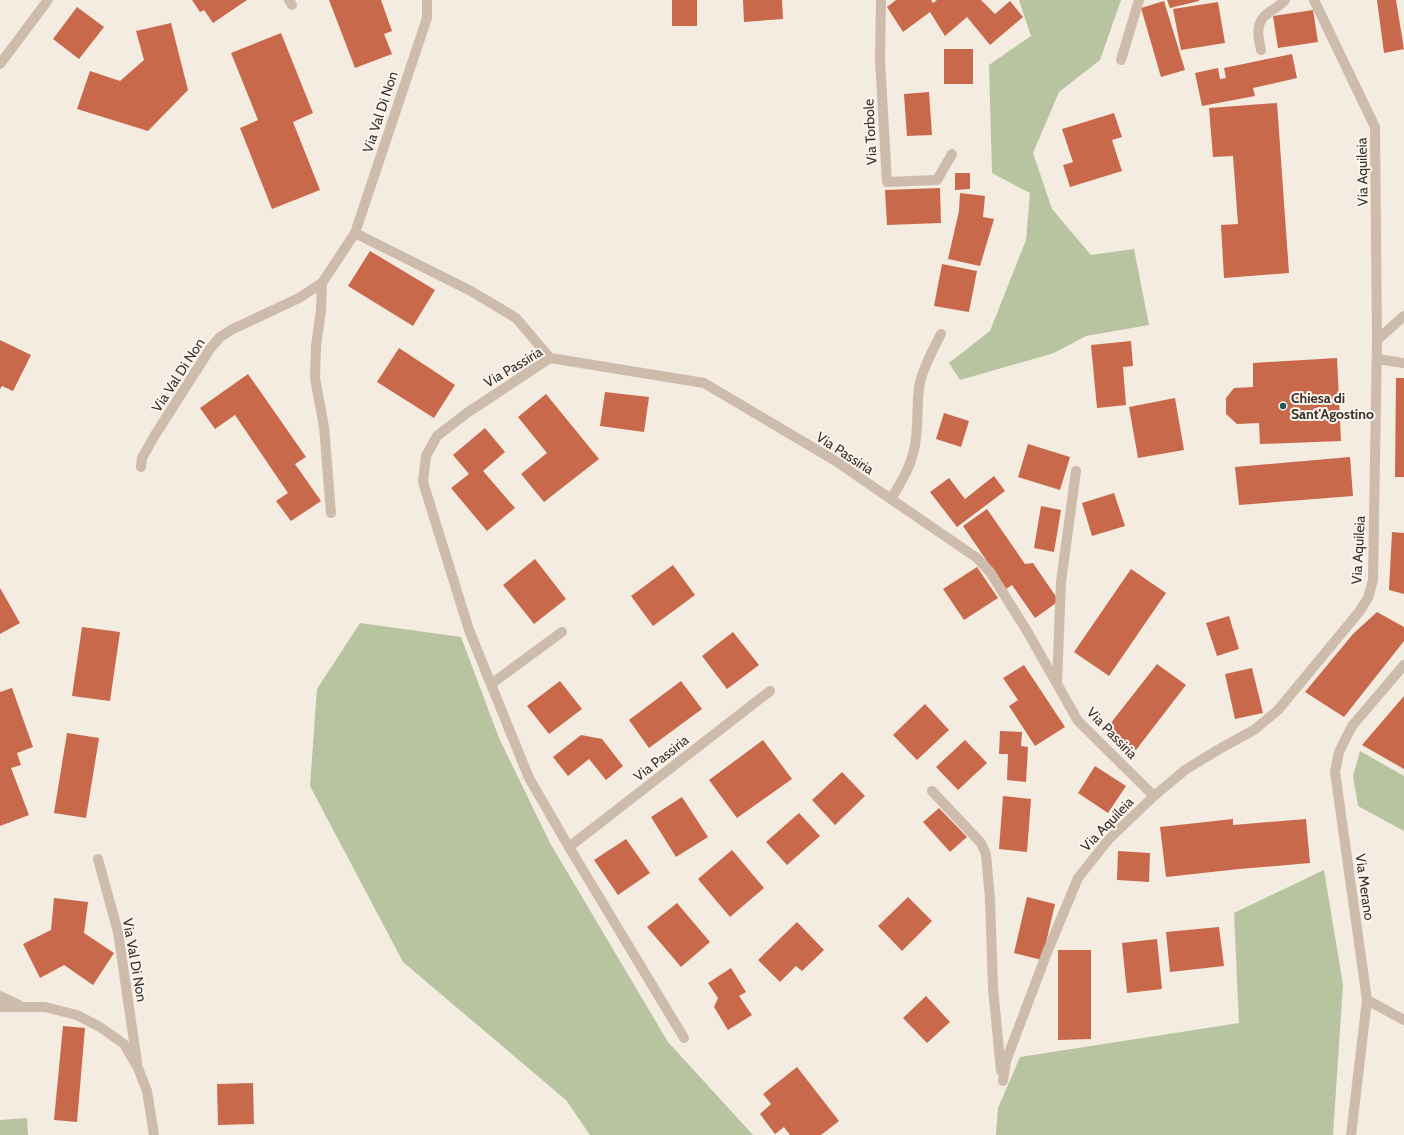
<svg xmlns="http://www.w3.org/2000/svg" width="1404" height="1135" viewBox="0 0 1404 1135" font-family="Cabin,sans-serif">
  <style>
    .green { fill: #b8c4a0 }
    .building { fill: #c8694b }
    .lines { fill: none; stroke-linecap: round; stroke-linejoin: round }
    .service { stroke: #cdbbac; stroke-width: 10 }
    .minor { stroke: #cdbbac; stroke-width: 10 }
    .tertiary { stroke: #cdbbac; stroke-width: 10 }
    .poi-dot { fill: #1f5a5e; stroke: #fbf5ee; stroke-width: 1.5 }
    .labels { text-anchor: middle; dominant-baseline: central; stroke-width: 4; stroke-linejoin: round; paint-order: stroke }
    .street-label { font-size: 14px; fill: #3b302b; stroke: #fbf5ee }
    .poi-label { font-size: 14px; font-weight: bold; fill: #3b302b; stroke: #fbf5ee; text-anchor: start }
  </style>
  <rect width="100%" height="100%" fill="#f4ebe1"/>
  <g class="green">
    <path d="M1019,0H1121L1100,60L1059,92L1033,153L1052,209L1091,255L1134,249L1149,325L1086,336L1054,353L960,380L949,363L990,331L1026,240L1030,193L992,173L989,65L1031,36Z"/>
    <path d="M360,623L461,637L499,738L550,843L668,1042L753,1135H590L566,1100L403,962L310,786L317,689Z"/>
    <path d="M1360,751L1404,776V831L1358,806L1353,776Z"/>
    <path d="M1324,870L1343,985L1333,1135H996L998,1108L1020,1057L1239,1023L1234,913Z"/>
    <path d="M27,1118L28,1135H0V1120Z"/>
  </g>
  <g class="building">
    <path d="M192,0H247L213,23L204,10L200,12Z"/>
    <path d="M329,0H381L392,31L384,34L392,54L355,68Z"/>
    <rect x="672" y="0" width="25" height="26"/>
    <path d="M743,0H782L783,19L744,22Z"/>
    <path d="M896,0H931L933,3L937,0H981L995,14L1010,1L1023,17L990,45L967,17L945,36L930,12L903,32L887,7Z"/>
    <path d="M1167,0H1199V1L1170,8Z"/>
    <path d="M1377,0H1396L1404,49L1384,53Z"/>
    <path d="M1164,1L1185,70L1161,77L1141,8Z"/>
    <path d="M1218,2L1225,43L1181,50L1173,9Z"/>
    <path d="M77,7L104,27L79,59L53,39Z"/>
    <path d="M1313,10L1318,42L1278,48L1273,16Z"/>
    <path d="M171,23L188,90L148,131L77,109L90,71L120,81L144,60L136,31Z"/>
    <path d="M281,33L313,113L293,122L320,190L272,209L240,128L258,120L231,53Z"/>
    <rect x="944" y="49" width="29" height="35"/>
    <path d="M1292,54L1297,78L1253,88L1255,96L1202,106L1195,73L1218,68L1220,79L1226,78L1224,68Z"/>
    <path d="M929,92L932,135L907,136L904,94Z"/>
    <path d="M1277,103L1289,273L1224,278L1221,225L1238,224L1233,156L1213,157L1209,108Z"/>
    <path d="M1114,113L1122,137L1112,140L1122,171L1070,187L1063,165L1073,162L1062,129Z"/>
    <path d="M955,173H970V189L955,190Z"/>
    <path d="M940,188L941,223L887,225L885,190Z"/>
    <path d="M960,193L985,196L983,217L994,219L980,266L948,259L959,211Z"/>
    <path d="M370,251L435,290L413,326L348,286Z"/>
    <path d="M942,264L977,271L969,312L934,306Z"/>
    <path d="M0,340L31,355L13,391L2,386L0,389Z"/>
    <path d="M1131,341L1133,366L1123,367L1126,405L1097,408L1091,345Z"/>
    <path d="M399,348L455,385L434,418L377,382Z"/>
    <path d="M1337,358L1341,441L1260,444L1259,423L1237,424L1226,414V398L1234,388L1253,387V363Z"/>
    <path d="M248,374L306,457L295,464L321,501L291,521L276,501L288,493L235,415L215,429L200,408Z"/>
    <path d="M1396,378H1404V477H1395Z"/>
    <path d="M605,392L649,397L644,432L600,426Z"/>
    <path d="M546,394L599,459L544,502L521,474L547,453L518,417Z"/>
    <path d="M1175,398L1184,450L1138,458L1129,407Z"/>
    <path d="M944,413L969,421L961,447L936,439Z"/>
    <path d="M485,428L505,452L483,471L515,508L487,531L451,488L469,474L453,455Z"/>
    <path d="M1028,444L1070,457L1060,490L1018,477Z"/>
    <path d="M1350,457L1353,496L1239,505L1235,467Z"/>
    <path d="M994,476L1005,491L957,527L930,492L949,478L965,499Z"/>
    <path d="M1114,493L1125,526L1092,536L1082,503Z"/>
    <path d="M1041,506L1061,510L1054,552L1034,548Z"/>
    <path d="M987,509L1025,564L1033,563L1059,601L1035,618L1012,585L1006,589L963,526Z"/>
    <path d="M1392,532L1404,533V594L1389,590Z"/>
    <path d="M535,559L566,599L534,624L503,585Z"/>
    <path d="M673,565L695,595L653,626L631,596Z"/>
    <path d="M977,567L998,598L964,620L943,589Z"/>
    <path d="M1131,569L1166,593L1109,676L1074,652Z"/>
    <path d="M0,588L20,623L0,634Z"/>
    <path d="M1377,612L1404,627V641L1344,717L1305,692L1353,634Z"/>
    <path d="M1229,616L1239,649L1217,656L1206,623Z"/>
    <path d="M82,627L120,632L110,701L72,696Z"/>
    <path d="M733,632L759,665L727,689L702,656Z"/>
    <path d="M1157,664L1186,685L1136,750L1107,728Z"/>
    <path d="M1024,665L1065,727L1035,746L1009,706L1018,700L1003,678Z"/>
    <path d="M1252,668L1263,713L1235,719L1225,674Z"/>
    <path d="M560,681L582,709L549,734L527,706Z"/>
    <path d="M681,681L702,709L649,748L629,720Z"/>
    <path d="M12,688L33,747L17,753L21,765L11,768L29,815L0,826V692Z"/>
    <path d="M1404,696V769L1362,745Z"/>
    <path d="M925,704L949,730L917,760L893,735Z"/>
    <path d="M1000,731L1022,732L1021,746L1028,747L1026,782L1007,780L1008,754H999Z"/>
    <path d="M67,733L99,738L86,818L54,813Z"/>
    <path d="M581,735L602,739L623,766L606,780L589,759L568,776L553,757Z"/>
    <path d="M763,740L792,779L737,818L709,780Z"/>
    <path d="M965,740L987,763L958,790L936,767Z"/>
    <path d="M1095,766L1126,786L1108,813L1078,793Z"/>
    <path d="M842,772L865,796L835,825L812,800Z"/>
    <path d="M1003,796L1031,799L1027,852L999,849Z"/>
    <path d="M682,797L708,837L676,857L651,817Z"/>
    <path d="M939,808L967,837L950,852L923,822Z"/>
    <path d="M799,813L820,836L787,865L766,842Z"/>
    <path d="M1233,819V825L1306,819L1310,863L1239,869L1166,877L1160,827Z"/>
    <path d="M626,839L650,873L618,895L594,860Z"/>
    <path d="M732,850L764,888L730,917L698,879Z"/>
    <path d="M1118,851L1150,853L1149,882L1117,880Z"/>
    <path d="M908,897L932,921L902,951L878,926Z"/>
    <path d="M1027,897L1055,904L1042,960L1014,953Z"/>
    <path d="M54,898L88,902L84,933L114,953L93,985L64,965L40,978L23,944L51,930Z"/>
    <path d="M677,903L710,942L681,967L647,927Z"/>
    <path d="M797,922L824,950L802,971L796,966L780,982L758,960Z"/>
    <path d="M1219,927L1224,966L1170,972L1166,932Z"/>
    <path d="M1157,939L1162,989L1127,993L1122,943Z"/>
    <path d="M1058,950H1091V1039L1058,1040Z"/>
    <path d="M731,968L746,992L739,996L752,1015L728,1030L714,1007L718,998L708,983Z"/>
    <path d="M926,996L950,1022L927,1043L903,1018Z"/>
    <path d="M63,1026L85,1028L77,1122L54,1120Z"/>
    <path d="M797,1067L839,1121L821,1135H790L784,1127L775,1134L760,1114L771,1104L763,1094Z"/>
    <path d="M253,1083L254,1124L218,1125L217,1084Z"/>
  </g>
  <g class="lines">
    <path class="service" d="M1261,50C1258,37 1255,23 1267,14C1273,9 1280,6 1285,0"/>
    <g class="minor">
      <path d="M289,0L292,5"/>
      <path d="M881,0L880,60L887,182L937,180L952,154"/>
      <path d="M1121,60L1139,0"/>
      <path d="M355,233L471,291L516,318L550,358"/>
      <path d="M322,283L321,310L316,346L315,378L324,427L331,513"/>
      <path d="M1377,340L1404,316"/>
      <path d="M1377,359L1404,363"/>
      <path d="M141,467L142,458L155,435L210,349L220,337L233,329L299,298L322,283L355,233L427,18V0"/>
      <path d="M891,499C907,473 916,457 917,425C918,410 917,397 920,382C924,366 933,349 941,334"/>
      <path d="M1057,683L1061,582L1076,471"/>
      <path d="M491,684L562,632"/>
      <path d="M932,791L981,843L986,854L990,899L993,988L1001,1071"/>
      <path d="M569,847L770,691"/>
      <path d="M98,859L118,932L137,1062"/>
      <path d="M0,996L19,1005"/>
      <path d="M1367,1000L1404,1020"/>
      <path d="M0,1007H45L77,1015L100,1027L124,1044L138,1068L147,1091L154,1135"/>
      <path d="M684,1038L569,847L529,778L469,630L423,482L426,456L437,436L467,413L550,358L704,383L834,460L977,558L990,572L1027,631L1078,721L1154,796"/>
      <path d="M1003,1081L1006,1061L1048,950L1078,878L1109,839L1154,796L1185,770L1221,748L1254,730L1278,710L1359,612L1368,598L1373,580L1377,340L1375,127L1314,0"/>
    </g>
    <g class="tertiary">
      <path d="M0,64L48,0"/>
      <path d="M1351,1135L1367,1000L1335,772L1339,752L1352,726L1404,665"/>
    </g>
  </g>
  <circle class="poi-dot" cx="1283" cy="406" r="4"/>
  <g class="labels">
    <g class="street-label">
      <text transform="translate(380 112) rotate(-72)">Via Val Di Non</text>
      <text transform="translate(870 132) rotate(-93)">Via Torbole</text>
      <text transform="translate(1362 172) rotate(-91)">Via Aquileia</text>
      <text transform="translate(513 367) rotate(-31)">Via Passiria</text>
      <text transform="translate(178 375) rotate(-57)">Via Val Di Non</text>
      <text transform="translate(845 453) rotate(33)">Via Passiria</text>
      <text transform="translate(1358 550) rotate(-87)">Via Aquileia</text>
      <text transform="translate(1112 733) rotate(46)">Via Passiria</text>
      <text transform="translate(661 758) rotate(-38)">Via Passiria</text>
      <text transform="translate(1107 824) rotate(-46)">Via Aquileia</text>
      <text transform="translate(1365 887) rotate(82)">Via Merano</text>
      <text transform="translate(135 960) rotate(80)">Via Val Di Non</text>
    </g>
    <g class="poi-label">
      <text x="1291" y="398">Chiesa di<tspan x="1291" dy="16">Sant'Agostino</tspan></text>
    </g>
  </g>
</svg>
